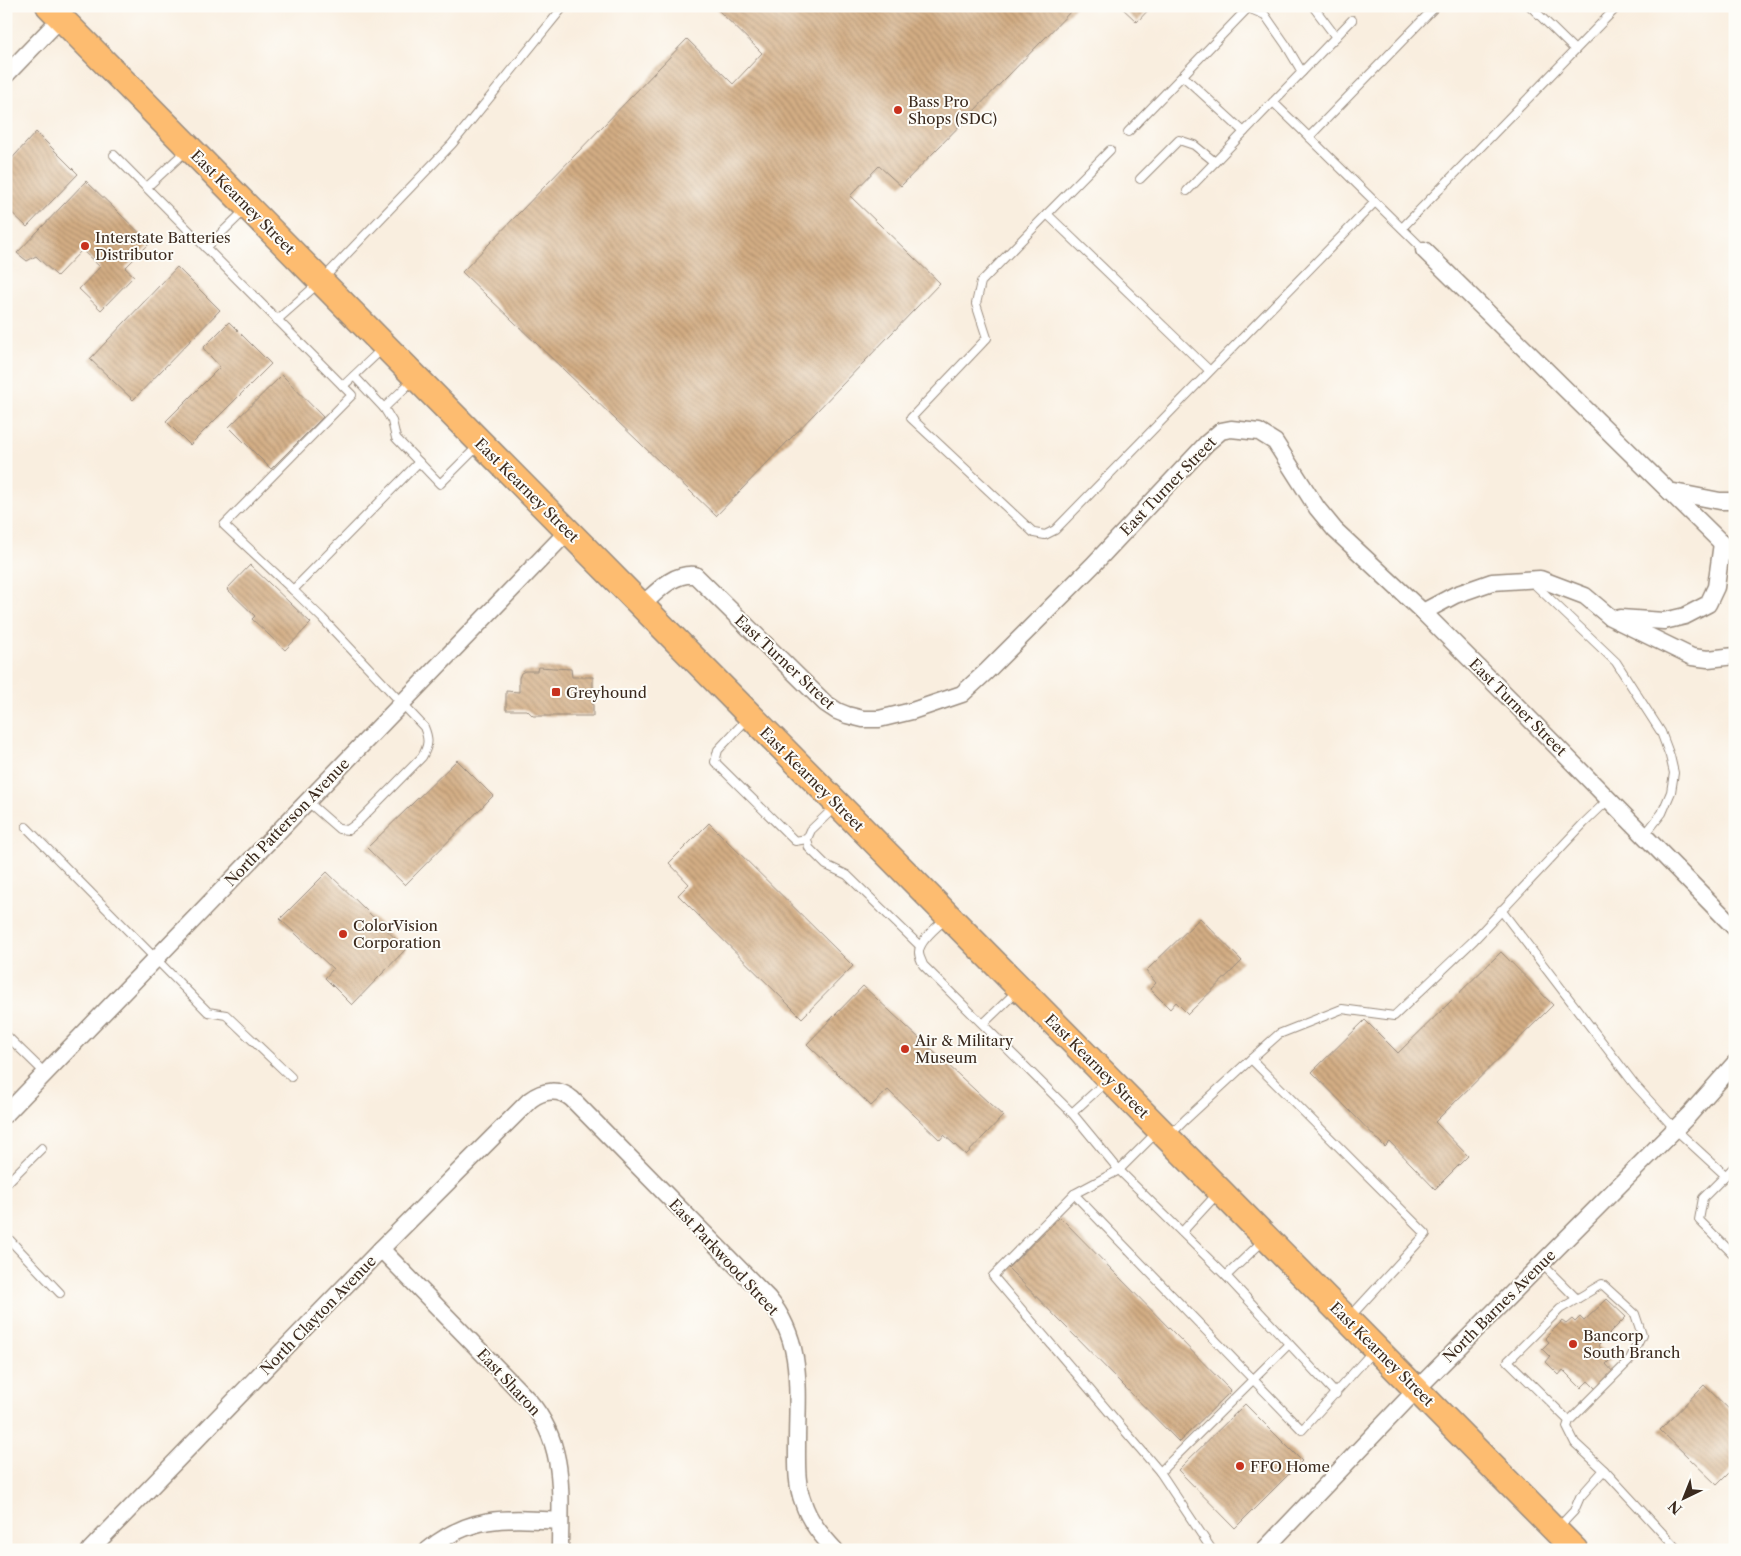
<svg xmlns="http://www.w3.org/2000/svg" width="1741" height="1556" viewBox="0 0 1741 1556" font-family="'Libre Caslon Text',serif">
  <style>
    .building { fill: url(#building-back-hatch) }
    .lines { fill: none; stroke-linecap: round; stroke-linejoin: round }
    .lane-casing { stroke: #9a8c7e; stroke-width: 10 }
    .street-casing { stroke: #9a8c7e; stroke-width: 19 }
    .primary-casing { stroke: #9a8c7e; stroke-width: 28 }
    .lane { stroke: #fff; stroke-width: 8 }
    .street { stroke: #fff; stroke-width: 16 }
    .primary { stroke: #fdbc70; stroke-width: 25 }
    .poi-dot { fill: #c8321e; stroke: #fdfcf7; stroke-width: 2 }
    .labels { text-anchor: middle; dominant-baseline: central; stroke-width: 4; stroke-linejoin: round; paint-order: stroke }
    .poi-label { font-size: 15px; fill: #3b2a1e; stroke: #fdfcf7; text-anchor: start }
    .street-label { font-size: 15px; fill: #3b2a1e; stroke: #fdfcf7 }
  </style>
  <defs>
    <pattern id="building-back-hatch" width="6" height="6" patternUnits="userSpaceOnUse" patternTransform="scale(1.25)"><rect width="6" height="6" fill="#d3ad84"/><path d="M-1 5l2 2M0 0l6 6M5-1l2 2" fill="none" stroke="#ac8d6b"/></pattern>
  </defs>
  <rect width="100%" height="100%" fill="#fdfcf7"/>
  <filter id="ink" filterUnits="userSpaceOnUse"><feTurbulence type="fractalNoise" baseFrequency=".02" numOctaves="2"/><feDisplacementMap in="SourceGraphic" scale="10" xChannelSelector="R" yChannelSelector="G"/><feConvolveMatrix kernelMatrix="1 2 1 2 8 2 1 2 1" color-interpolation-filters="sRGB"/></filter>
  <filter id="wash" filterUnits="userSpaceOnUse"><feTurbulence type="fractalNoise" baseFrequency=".0096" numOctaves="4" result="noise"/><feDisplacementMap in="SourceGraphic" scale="20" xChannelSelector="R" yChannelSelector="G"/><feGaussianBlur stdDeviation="1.12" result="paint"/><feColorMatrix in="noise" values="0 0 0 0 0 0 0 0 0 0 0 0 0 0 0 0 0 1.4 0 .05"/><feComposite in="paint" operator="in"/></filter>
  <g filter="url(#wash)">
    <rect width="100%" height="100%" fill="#f9eedf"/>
    <g id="blocks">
      <g class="building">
        <path d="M714,6H1076L901,186L879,166L850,196L940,283L716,516L462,272L687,39L733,84L762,53Z"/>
        <path d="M1120,6H1152L1137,22Z"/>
        <path d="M36,132L78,174L27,227L6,207V165Z"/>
        <path d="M86,181L150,243L125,268L134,276L101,310L79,289L100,267L82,250L57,276L36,256L27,261L17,253Z"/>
        <path d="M177,267L220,310L133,400L90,359Z"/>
        <path d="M229,322L271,364L190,445L166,421L220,367L203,348Z"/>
        <path d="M282,375L323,417L271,469L229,427Z"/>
        <path d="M250,565L311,623L285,650L252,619L255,616L227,589Z"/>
        <path d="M538,667L571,669L572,677H593V716H533L527,710H506V691L519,692V678L521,673L525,671H537Z"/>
        <path d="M457,760L493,796L405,885L367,848Z"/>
        <path d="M709,823L853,966L802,1018L678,895L689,884L669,863Z"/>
        <path d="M327,872L406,949L352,1005L325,978L333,969L280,919Z"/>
        <path d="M1200,918L1242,961L1188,1014L1176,1002L1170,1009L1150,989L1156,983L1146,971Z"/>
        <path d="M1501,952L1553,1005L1435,1122L1468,1156L1435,1189L1390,1142L1385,1147L1312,1072L1365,1020L1398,1053Z"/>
        <path d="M863,986L1003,1116L966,1155L944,1135L940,1140L888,1090L871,1106L807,1044Z"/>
        <path d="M1060,1217L1231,1391L1179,1442L1008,1268Z"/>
        <path d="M1607,1299L1626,1317L1598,1345L1611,1359L1606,1364L1613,1372L1596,1389L1588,1381L1581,1388L1563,1370L1559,1375L1546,1362L1550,1357L1542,1349L1549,1342L1545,1338L1562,1321L1566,1324L1572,1319L1575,1322L1580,1317L1584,1321Z"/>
        <path d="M1704,1385L1735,1415V1467L1717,1485L1660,1430Z"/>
        <path d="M1245,1404L1302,1461L1235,1528L1178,1470Z"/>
      </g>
    </g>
  </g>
  <g filter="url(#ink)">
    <use href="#blocks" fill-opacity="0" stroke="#9a8c7e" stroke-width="1"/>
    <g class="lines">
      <defs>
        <g id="lane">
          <path d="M1316,6L1315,9L1336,37"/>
          <path d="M1530,6L1575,50"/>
          <path d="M1302,72L1352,20"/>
          <path d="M1273,102L1309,137"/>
          <path d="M1128,132L1248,8L1265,15L1286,45L1302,72L1244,132L1183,76"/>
          <path d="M114,155L343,386L383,348"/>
          <path d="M1140,179L1179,140L1194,145L1215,162"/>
          <path d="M147,187L187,150"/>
          <path d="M1187,191L1244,132"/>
          <path d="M1047,214L1110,150"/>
          <path d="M1402,228L1618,6"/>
          <path d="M206,248L246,209"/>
          <path d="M1424,250L1309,137L1436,6"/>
          <path d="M277,320L321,281L452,144L564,6"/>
          <path d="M1210,371L1055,530L1045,535L1034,533L911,418L987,338L976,304L981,282L1047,214L1210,371L1375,202"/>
          <path d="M354,376L384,408L392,421L396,438L440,484L479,445"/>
          <path d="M384,408L413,380"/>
          <path d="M1530,580L1616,662L1661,732L1670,756L1674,773L1671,792L1662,813L1644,836"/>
          <path d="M293,590L224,525L352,395L343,386"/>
          <path d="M748,718L718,750L715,762L795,841L807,839"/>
          <path d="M307,801L339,829L348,830L357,823L422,757C429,745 429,739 424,727L322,618L293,590L419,462"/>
          <path d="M836,806L811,830L807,839L809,848L826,865L847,875L920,946"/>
          <path d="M26,827L208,1012L226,1015L291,1077"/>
          <path d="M1501,910L1635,1085L1675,1129L1725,1175"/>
          <path d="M947,918C939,925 918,941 919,953C919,957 922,961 923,965L1072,1113L1119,1170L1226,1276L1336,1394"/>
          <path d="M983,1024L1017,991"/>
          <path d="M6,1035L45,1073"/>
          <path d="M1251,1059L1279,1034L1342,1009L1394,1016L1474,940L1584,823L1609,799"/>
          <path d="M1072,1113L1107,1081"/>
          <path d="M1156,1133L1119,1170L1074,1194L1302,1430L1373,1351"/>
          <path d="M1170,1135L1185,1120L1251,1059L1426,1234L1349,1318"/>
          <path d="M1735,1166L1703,1198L1699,1220L1735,1256"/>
          <path d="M6,1184L42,1148"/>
          <path d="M1074,1194L993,1276L1160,1472"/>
          <path d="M1182,1232L1218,1193"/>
          <path d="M6,1236L60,1293"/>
          <path d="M1542,1264L1577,1299"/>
          <path d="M1226,1276L1265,1239"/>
          <path d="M1569,1421L1508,1361L1560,1309L1602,1284L1635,1314L1642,1335L1629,1361L1569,1421L1567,1427L1575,1443L1604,1470"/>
          <path d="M1558,1528L1574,1511L1580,1497L1604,1470L1678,1550"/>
          <path d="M1212,1550L1160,1472L1289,1344"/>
        </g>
        <g id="street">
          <path d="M6,75L61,18"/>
          <path d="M1424,250L1735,556"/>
          <path d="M1669,491L1720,501H1735"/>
          <path d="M641,606C657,592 672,573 695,575L825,703L837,711L847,715L863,719H879L912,711L962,694L987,671L1093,565L1207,443L1221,431L1231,429L1259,432L1275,442L1317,508L1335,530L1423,612L1513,702L1735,928"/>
          <path d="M1423,612L1455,595L1492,582L1540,579L1585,596L1610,617L1692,657L1708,659L1735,656"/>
          <path d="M1620,618L1664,621L1685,616L1708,604L1716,587L1722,543"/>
          <path d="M6,1114L568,531"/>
          <path d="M381,1249L529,1401C567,1445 560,1495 560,1550"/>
          <path d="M90,1550L381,1249L530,1100C543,1090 559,1088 572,1099L768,1298C805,1343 797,1392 797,1445C797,1464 796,1484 803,1502C809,1521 821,1535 835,1550"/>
          <path d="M428,1550C471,1514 508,1518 560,1521"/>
          <path d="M1264,1550L1417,1389L1689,1115L1735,1063"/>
        </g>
        <path id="primary" d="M49,6L1575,1550"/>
      </defs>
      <use href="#lane" class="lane-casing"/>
      <use href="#street" class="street-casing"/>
      <use href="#primary" class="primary-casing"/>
      <use href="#lane" class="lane"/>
      <use href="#street" class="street"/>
      <use href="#primary" class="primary"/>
    </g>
  </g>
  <g class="poi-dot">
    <circle cx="898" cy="110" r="5"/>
    <circle cx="85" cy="246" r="5"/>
    <rect x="551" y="687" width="10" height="10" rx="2.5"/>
    <circle cx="343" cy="934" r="5"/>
    <circle cx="905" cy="1049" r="5"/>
    <circle cx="1573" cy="1344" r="5"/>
    <circle cx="1240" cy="1466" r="5"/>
  </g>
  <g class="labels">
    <g class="poi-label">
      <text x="908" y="101">Bass Pro<tspan x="908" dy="17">Shops (SDC)</tspan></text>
      <text x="95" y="237">Interstate Batteries<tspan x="95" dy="17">Distributor</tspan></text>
      <text x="566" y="692">Greyhound</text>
      <text x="353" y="925">ColorVision<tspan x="353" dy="17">Corporation</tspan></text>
      <text x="915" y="1040">Air &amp; Military<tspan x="915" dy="17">Museum</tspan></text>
      <text x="1583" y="1335">Bancorp<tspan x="1583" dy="17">South Branch</tspan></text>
      <text x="1250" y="1466">FFO Home</text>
    </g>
    <g class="street-label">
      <text transform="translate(243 202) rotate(45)">East Kearney Street</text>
      <text transform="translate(1168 486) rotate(-46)">East Turner Street</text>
      <text transform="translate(527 490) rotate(45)">East Kearney Street</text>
      <text transform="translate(785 662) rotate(43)">East Turner Street</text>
      <text transform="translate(1518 707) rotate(45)">East Turner Street</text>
      <text transform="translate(812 779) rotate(45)">East Kearney Street</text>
      <text transform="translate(287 822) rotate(-46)">North Patterson Avenue</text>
      <text transform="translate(1097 1066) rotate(45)">East Kearney Street</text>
      <text transform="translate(724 1257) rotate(47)">East Parkwood Street</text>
      <text transform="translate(1499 1306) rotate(-45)">North Barnes Avenue</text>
      <text transform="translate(318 1315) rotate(-46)">North Clayton Avenue</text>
      <text transform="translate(1382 1354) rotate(45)">East Kearney Street</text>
      <text transform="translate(509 1382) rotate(47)">East Sharon</text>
    </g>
  </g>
  <rect width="1741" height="1556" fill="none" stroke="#fdfcf7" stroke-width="25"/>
  <g transform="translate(1684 1498) rotate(223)" stroke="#fdfcf7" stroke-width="4" paint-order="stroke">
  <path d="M0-4L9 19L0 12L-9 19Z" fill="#3b2a1e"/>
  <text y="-8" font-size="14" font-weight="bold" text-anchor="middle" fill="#3b2a1e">N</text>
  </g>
</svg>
